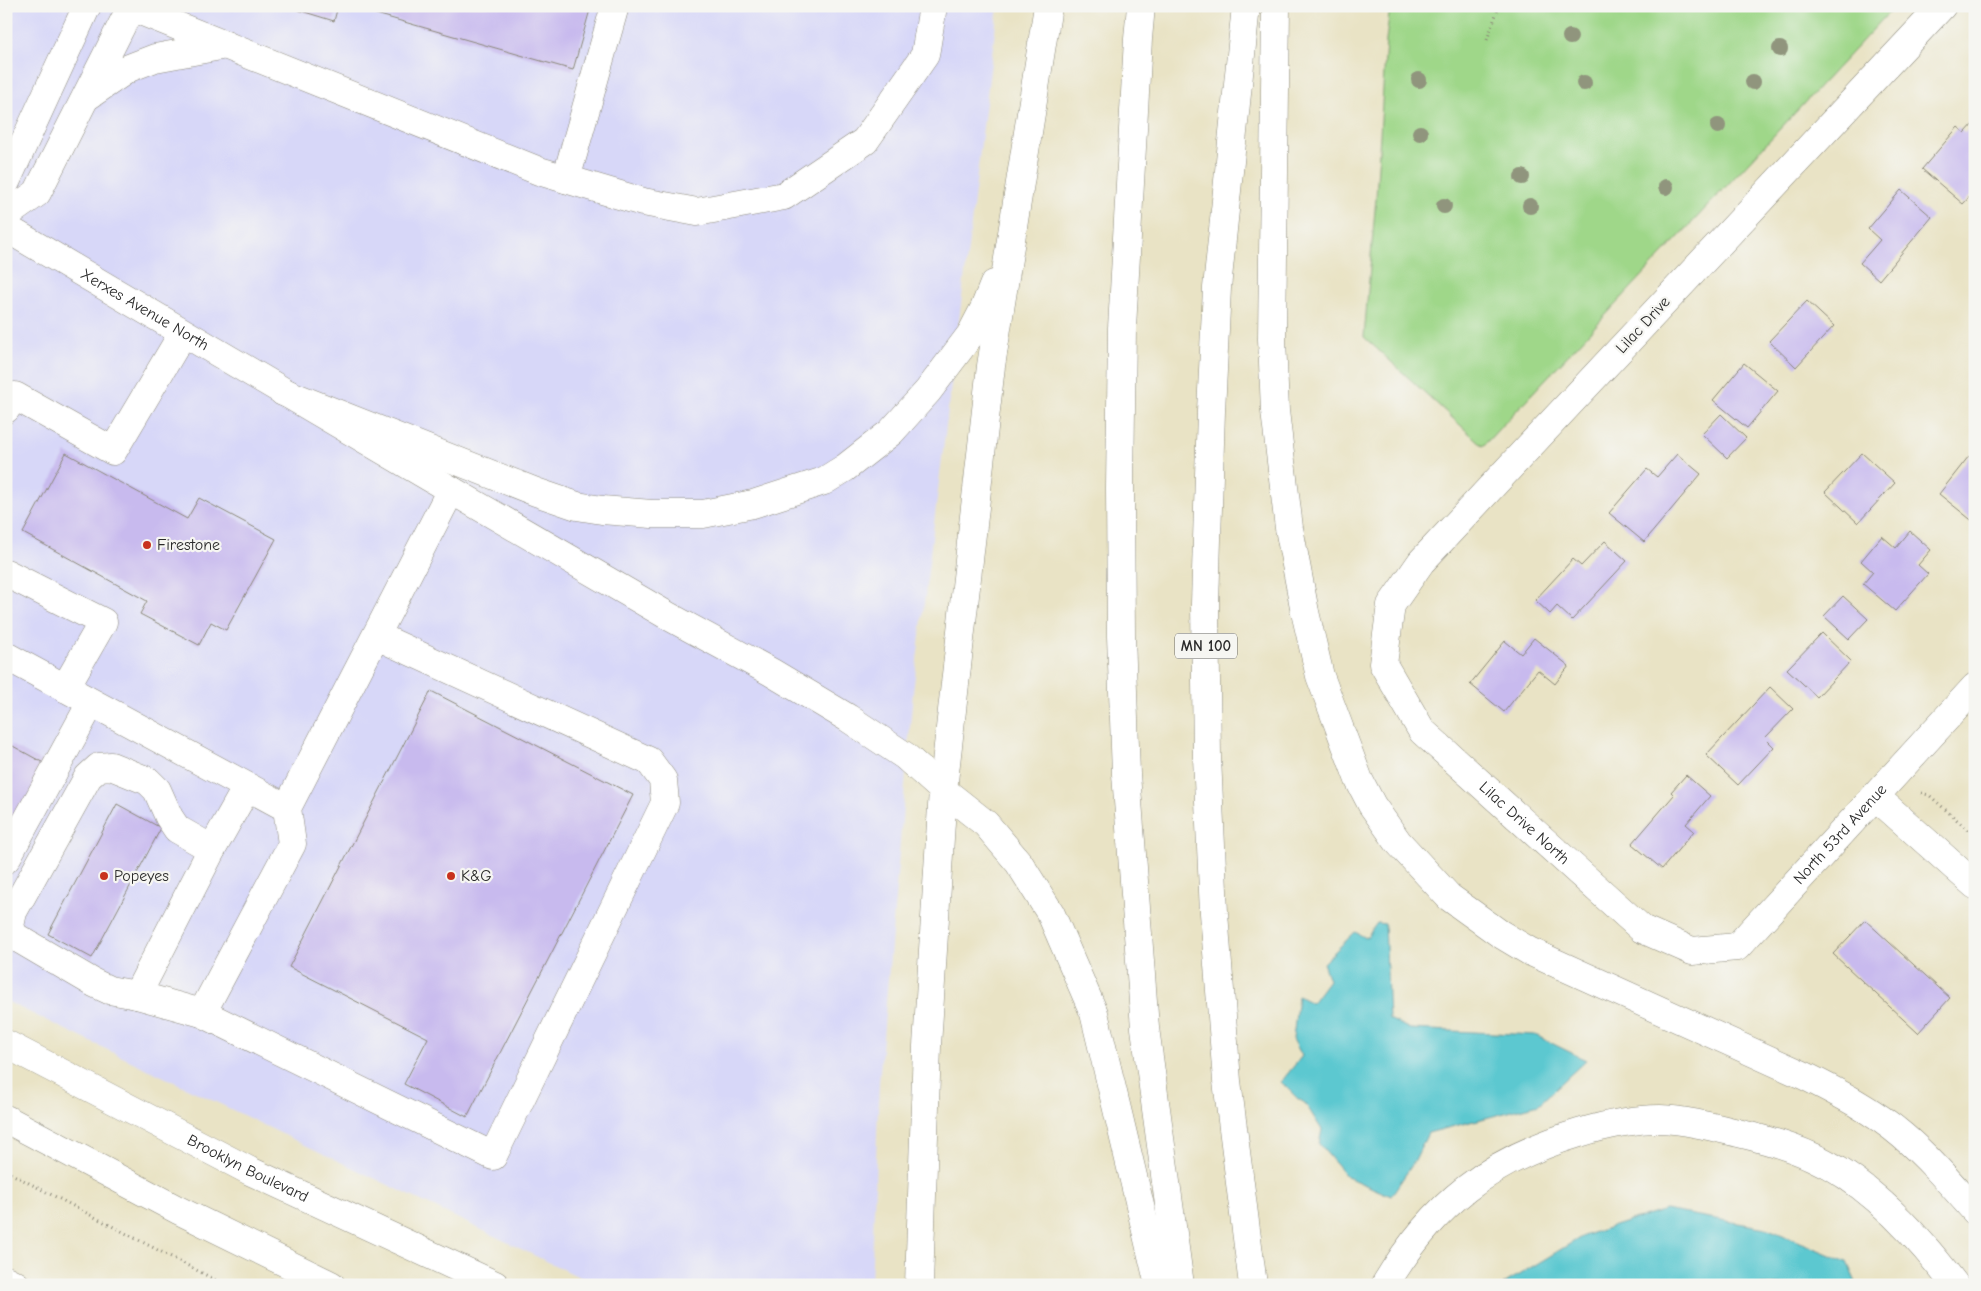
<svg xmlns="http://www.w3.org/2000/svg" width="1981" height="1291" viewBox="0 0 1981 1291" font-family="'Comic Neue',sans-serif">
  <style>
    .built { fill: #d7d7f8 }
    .green { fill: #9fd789; stroke: #65815a }
    .water { fill: #5bc8d0; stroke: #437a7e }
    .building { fill: #c8baee }
    .lines { fill: none; stroke-linecap: round; stroke-linejoin: round }
    .minor-casing { stroke: #8a8778; stroke-width: 29 }
    .major-casing { stroke: #8a8778; stroke-width: 29 }
    .highway-casing { stroke: #8a8778; stroke-width: 29 }
    .path { stroke: #8a8778; stroke-width: 3; stroke-dasharray: 1 4; stroke-linecap: butt }
    .minor { stroke: #fff; stroke-width: 28 }
    .major { stroke: #fff; stroke-width: 28 }
    .highway { stroke: #fff; stroke-width: 28 }
    .tree { fill: #90957d }
    .poi-dot { fill: #c8321e; stroke: #f6f6f2; stroke-width: 2 }
    .labels { text-anchor: middle; dominant-baseline: central; stroke-width: 4.5; stroke-linejoin: round; paint-order: stroke }
    .shield { fill: #f6f6f2; stroke: #686867; stroke-width: 1 }
    .shield-label { font-size: 15px; font-weight: bold; fill: #2b2b2b }
    .street-label { font-size: 16px; fill: #2b2b2b; stroke: #f6f6f2 }
    .poi-label { font-size: 16px; fill: #2b2b2b; stroke: #f6f6f2; text-anchor: start }
  </style>
  <rect width="100%" height="100%" fill="#f6f6f2"/>
  <filter id="ink" filterUnits="userSpaceOnUse"><feTurbulence type="fractalNoise" baseFrequency=".02" numOctaves="2"/><feDisplacementMap in="SourceGraphic" scale="10" xChannelSelector="R" yChannelSelector="G"/><feConvolveMatrix kernelMatrix="1 2 1 2 8 2 1 2 1" color-interpolation-filters="sRGB"/></filter>
  <filter id="wash" filterUnits="userSpaceOnUse"><feTurbulence type="fractalNoise" baseFrequency=".0096" numOctaves="4" result="noise"/><feDisplacementMap in="SourceGraphic" scale="20" xChannelSelector="R" yChannelSelector="G"/><feGaussianBlur stdDeviation="1.12" result="paint"/><feColorMatrix in="noise" values="0 0 0 0 0 0 0 0 0 0 0 0 0 0 0 0 0 1.4 0 .05"/><feComposite in="paint" operator="in"/></filter>
  <g filter="url(#wash)">
    <rect width="100%" height="100%" fill="#e9e3c5"/>
    <path class="built" d="M6,6H998L913,692L879,1083L871,1285H596L6,1001Z"/>
    <path class="green" d="M1390,6H1895L1483,446L1364,337L1376,198L1386,41Z"/>
    <g class="water">
      <path d="M1377,923L1385,924L1389,1019L1410,1029L1535,1035L1586,1060L1539,1104L1428,1133L1414,1162L1391,1196L1347,1177L1319,1144L1322,1130L1305,1103L1298,1099L1281,1082L1302,1056L1293,1039L1298,996L1312,1003L1329,980L1323,963L1355,932L1366,938Z"/>
      <path d="M1665,1210L1766,1228L1847,1262L1857,1285H1502L1583,1236Z"/>
    </g>
    <g id="blocks">
      <g class="building">
        <path d="M285,6H338L334,21Z"/>
        <path d="M348,6H591L573,70Z"/>
        <path d="M1975,122V191L1963,204L1922,169L1958,127L1965,133Z"/>
        <path d="M1901,190L1932,217L1879,280L1860,263L1880,240L1868,229Z"/>
        <path d="M1807,301L1834,326L1796,367L1769,341Z"/>
        <path d="M1744,363L1778,391L1747,428L1713,400Z"/>
        <path d="M1721,414L1746,438L1727,458L1702,434Z"/>
        <path d="M66,453L187,519L199,498L276,539L226,630L211,622L199,645L140,614L147,601L23,533Z"/>
        <path d="M1862,453L1895,483L1858,523L1825,492Z"/>
        <path d="M1677,454L1701,474L1644,542L1609,513L1647,469L1657,477Z"/>
        <path d="M1969,456L1975,460V523L1939,494Z"/>
        <path d="M1910,531L1931,550L1918,565L1928,574L1895,611L1863,584L1873,572L1861,561L1882,536L1896,548Z"/>
        <path d="M1605,541L1627,561L1572,620L1557,606L1550,614L1535,600L1573,559L1581,566Z"/>
        <path d="M1843,596L1868,619L1849,639L1824,616Z"/>
        <path d="M1822,633L1851,661L1817,697L1787,669Z"/>
        <path d="M1534,638L1569,666L1555,684L1538,670L1504,712L1470,684L1505,641L1521,654Z"/>
        <path d="M1770,687L1793,709L1765,738L1774,747L1738,785L1706,755Z"/>
        <path d="M431,691L633,795L467,1117L404,1084L428,1038L289,967Z"/>
        <path d="M11,745L49,766L6,844V754Z"/>
        <path d="M1686,775L1710,796L1686,824L1694,831L1662,869L1632,844L1674,795L1671,792Z"/>
        <path d="M117,804L161,828L92,958L48,934Z"/>
        <path d="M1865,920L1950,998L1918,1033L1833,954Z"/>
      </g>
    </g>
  </g>
  <g filter="url(#ink)">
    <use href="#blocks" fill-opacity="0" stroke="#8a8778" stroke-width="1"/>
    <g class="lines">
      <defs>
        <g id="minor">
          <path d="M128,6L539,171L643,202L697,212L784,196L865,141L925,55L933,6"/>
          <path id="s1" d="M1942,6L1421,562L1391,605L1383,664L1422,731L1642,929L1692,951L1737,947L1975,687"/>
          <path d="M88,96L129,68L155,58L226,45"/>
          <path d="M566,179L615,6"/>
          <path d="M6,182L87,6"/>
          <path d="M6,215L37,193L131,7"/>
          <path id="s2" d="M6,228L451,490L287,808L292,844L202,1013L493,1156L665,803L663,780L649,761L377,636"/>
          <path d="M6,409L15,396L113,451L183,333"/>
          <path d="M6,573L103,622L65,688"/>
          <path d="M6,656L287,808"/>
          <path d="M1876,797L1975,885"/>
          <path d="M6,859L91,703"/>
          <path d="M137,995L109,990L94,983L14,936L10,926L13,912L88,777L99,767L111,766L148,781L157,790L169,817L177,829L212,849"/>
          <path d="M202,1013L137,995L212,849L247,787"/>
          <path d="M6,1280L16,1285"/>
        </g>
        <g id="major">
          <path id="s3" d="M6,1044L250,1171L495,1285"/>
          <path d="M6,1119L178,1210L331,1285"/>
        </g>
        <g id="highway">
          <path d="M1141,6L1138,39L1122,328L1120,488L1121,636L1126,774L1145,1028L1180,1285"/>
          <path d="M1246,6L1217,288L1211,411L1205,604L1207,757L1214,913L1227,1081L1253,1285"/>
          <path d="M1276,6L1272,339L1275,411L1289,528L1305,612L1320,676L1359,780L1372,805L1398,842L1449,897L1499,933L1529,951L1805,1076C1839,1093 1874,1111 1903,1136C1930,1159 1952,1185 1975,1211"/>
          <path d="M283,392L536,492L577,506L602,510L652,514H703L753,504L824,481L845,468L891,432L928,391L971,334L984,309L994,284"/>
          <path d="M451,490L670,617L771,672L848,718L905,756L943,790L986,824L1019,863L1051,914L1094,1013L1159,1285"/>
          <path d="M919,1285L927,1046L943,790L991,366L1048,6"/>
          <path d="M1385,1285C1433,1204 1489,1160 1579,1133C1605,1125 1632,1119 1660,1119C1686,1120 1713,1127 1738,1133C1764,1139 1789,1146 1813,1157C1869,1182 1918,1236 1955,1285"/>
        </g>
      </defs>
      <use href="#minor" class="minor-casing"/>
      <use href="#major" class="major-casing"/>
      <use href="#highway" class="highway-casing"/>
      <g class="path">
        <path d="M1487,40L1499,6"/>
        <path d="M1921,793L1929,795L1975,836"/>
        <path d="M6,1171L225,1285"/>
      </g>
      <use href="#minor" class="minor"/>
      <use href="#major" class="major"/>
      <use href="#highway" class="highway"/>
    </g>
    <g class="tree">
      <circle cx="1570" cy="37" r="8"/>
      <circle cx="1780" cy="49" r="8"/>
      <circle cx="1419" cy="80" r="8"/>
      <circle cx="1753" cy="82" r="8"/>
      <circle cx="1584" cy="83" r="8"/>
      <circle cx="1718" cy="126" r="8"/>
      <circle cx="1420" cy="133" r="8"/>
      <circle cx="1522" cy="177" r="8"/>
      <circle cx="1666" cy="187" r="8"/>
      <circle cx="1444" cy="206" r="8"/>
      <circle cx="1530" cy="206" r="8"/>
    </g>
  </g>
  <g class="poi-dot">
    <circle cx="147" cy="545" r="5"/>
    <circle cx="104" cy="876" r="5"/>
    <circle cx="451" cy="876" r="5"/>
  </g>
  <g class="labels">
    <rect class="shield" x="1175" y="633.5" width="62" height="25" rx="4"/>
    <g class="shield-label">
      <text x="1206" y="646">MN 100</text>
    </g>
    <g class="street-label">
      <text stroke="none"><textPath href="#s2" startOffset="161">Xerxes Avenue North</textPath></text>
      <text transform="translate(1643 325) rotate(-47)">Lilac Drive</text>
      <text stroke="none"><textPath href="#s1" startOffset="1089">Lilac Drive North</textPath></text>
      <text stroke="none"><textPath href="#s1" startOffset="1500">North 53rd Avenue</textPath></text>
      <text stroke="none"><textPath href="#s3" startOffset="272">Brooklyn Boulevard</textPath></text>
    </g>
    <g class="poi-label">
      <text x="157" y="545">Firestone</text>
      <text x="114" y="876">Popeyes</text>
      <text x="461" y="876">K&amp;G</text>
    </g>
  </g>
  <rect width="1981" height="1291" fill="none" stroke="#f6f6f2" stroke-width="25"/>
</svg>
